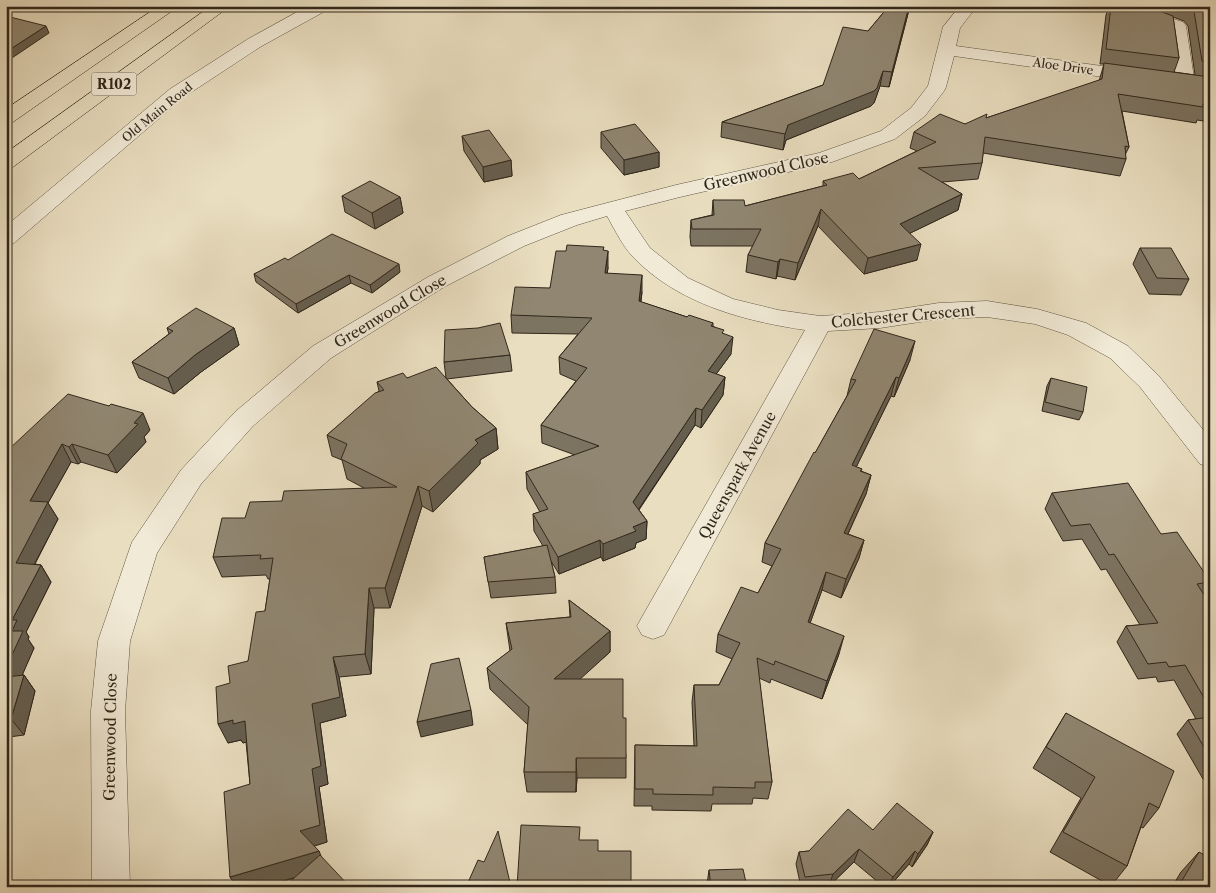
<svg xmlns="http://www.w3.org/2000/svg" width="1216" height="893" viewBox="0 0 1216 893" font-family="'Libre Caslon Text',serif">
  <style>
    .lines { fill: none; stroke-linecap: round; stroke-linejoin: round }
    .minor-casing { stroke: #5e5544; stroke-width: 1 }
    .major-casing { stroke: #30271b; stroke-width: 1 }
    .minor { fill: #f1ead6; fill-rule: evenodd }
    .major { fill: #e9dec0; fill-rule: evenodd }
    .wall { fill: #7c7361; stroke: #30271b; fill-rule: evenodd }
    .shaded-wall { fill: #655e4f; stroke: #30271b }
    .building { fill: #908671; stroke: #30271b }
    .labels { text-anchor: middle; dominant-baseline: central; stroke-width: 4; stroke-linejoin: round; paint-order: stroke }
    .far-street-label { font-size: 12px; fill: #30271b; stroke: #f1ead6 }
    .shield { fill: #f1ead6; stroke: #6a6253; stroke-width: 1 }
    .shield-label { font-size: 14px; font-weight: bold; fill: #30271b }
    .street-label { font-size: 15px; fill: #30271b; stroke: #f1ead6 }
  </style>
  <rect width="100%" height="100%" fill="#e9dec0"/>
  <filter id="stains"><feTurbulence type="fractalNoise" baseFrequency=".004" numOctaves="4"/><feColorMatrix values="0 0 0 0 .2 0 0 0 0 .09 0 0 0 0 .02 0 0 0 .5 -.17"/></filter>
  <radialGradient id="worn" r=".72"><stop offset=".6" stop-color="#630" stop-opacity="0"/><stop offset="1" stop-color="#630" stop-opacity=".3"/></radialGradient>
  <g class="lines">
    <defs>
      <g id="minor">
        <path d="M308,6H329L327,10L260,47L184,97L14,243L6,245V226L170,89L248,39Z"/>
        <path d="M960,6H977L960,28L956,46L1175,76L1169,29L1132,17L1130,13L1132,9L1138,8L1183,22L1186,26L1194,78L1210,80V92L954,56L946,87L944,91L925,116L895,139L832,162L680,197L625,211L650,248L688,278L733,299L778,310L820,316L880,312L939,303L987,301L1037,309L1086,323L1128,346L1158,375L1210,438V467L1200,464L1140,387L1110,358L1068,335L1035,324L987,317L939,319L880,328L828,331L664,635L653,639L642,635L637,626L642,617L805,330C744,321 679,304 634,258C623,247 615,230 607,216L577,225L524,246L444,287L331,358L253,426L201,484L157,553L130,641L125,711L130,887H92L91,711L98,641L132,542L181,470L235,412L313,346L428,277L508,236L561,215L676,185L819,153L881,131L911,108L928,86L943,27Z"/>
      </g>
      <g id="major">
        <path d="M159,6H179L13,122L6,124V109Z"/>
        <path d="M211,6H230L13,167L6,169V153Z"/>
      </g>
    </defs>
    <use href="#minor" class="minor-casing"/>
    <use href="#major" class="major-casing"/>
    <use href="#minor" class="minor"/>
    <use href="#major" class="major"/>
  </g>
  <g class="wall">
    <path d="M889,6H910L889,87L880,86L874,103L871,106L786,140L783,150L721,137L722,122L823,85Z"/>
    <path d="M1109,6H1210V122L1197,120L1196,123L1122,111L1129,147L1125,155L1126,159L1120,176L983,153L982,163L978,179L942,182L962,194L958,210L910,233L917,260L864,274L818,226L795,280L777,276L776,279L746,272L748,255L753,246H691L690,237L691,220L712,215L713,200L745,206L823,186V181L859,179L917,151L910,148L914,132L965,124L986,118L1099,81L1104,64H1100L1106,15ZM1173,17L1184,21L1188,26L1195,75L1174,72L1179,58Z"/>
    <path d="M601,132L659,152V167L624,175L601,148Z"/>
    <path d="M462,136L511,160L512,176L484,182L464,151Z"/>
    <path d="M342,196L400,197L403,213L375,229L345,212Z"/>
    <path d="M1140,248L1189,279L1181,295L1149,294L1133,264Z"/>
    <path d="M604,250L608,268L607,273L642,292L641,302L687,317L713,323V326L724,334L731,354L716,374L725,377L723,395L701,428L695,425L639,510L647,521L646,539L636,543L635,548L603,561L601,557L559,574L551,561L555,577L556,593L491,598L484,557L543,546L534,531L533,514L540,512L527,489L526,472L575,455L542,443L541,425L576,381L560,374L559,357L578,334L512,333L511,315L550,288L566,251Z"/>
    <path d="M288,260L400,272L372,293L351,283L298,313L256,282L254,274Z"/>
    <path d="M167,328H234L239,345L201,372L174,394L139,378L132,362L169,334Z"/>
    <path d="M510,355L512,371L447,379L472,407L496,428L498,449L480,460V464L433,512L422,506L390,608H374L371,674L339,677L346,716L320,723L328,784L319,787L327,842L314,846L319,851L320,855L295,878L263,887H237L230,877L250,784L246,742L243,743L241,740L228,743L230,683L248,661L265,611L270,579H268L266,575L222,577L213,557L245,518L282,501L364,488L347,479L342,460L332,456L327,435L379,391L377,382L407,378H446L444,362Z"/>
    <path d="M910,360L894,397L891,396L856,467L862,469L861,471L871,475L866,494L848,534L864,540L859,558L841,598L822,590L810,623L839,654L822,699L771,679L770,683L759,678L772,782L768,799L753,798L752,804H712L711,811L652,810V806H634L635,745L694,746L692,702L694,685H719L732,659L716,652L718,634L758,593L772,566L762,562L765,543L847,396L851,379Z"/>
    <path d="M1051,378L1083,412L1079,420L1042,411L1047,386Z"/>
    <path d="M109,406L150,430L144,437L146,442L117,473L81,462L78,464L71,462L48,503L58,519L35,564L41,565L51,582L26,632L29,637L28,639L34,648L22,675H24L35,691L24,735L9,737L6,750V450H8Z"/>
    <path d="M1052,493L1161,534L1210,581V583L1203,593L1210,604V778L1203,779L1177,734L1188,720L1196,719L1174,680L1158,682L1156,677L1138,679L1117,642L1126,626L1140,625L1106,569L1101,570L1082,539L1063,541L1045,509Z"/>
    <path d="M569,600L610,631V652L579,679L623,718L626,758V778H577L576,792H527L524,772L528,725L490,689L487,668L510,651L506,623L570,617Z"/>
    <path d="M1066,713L1159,808L1143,828L1141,827L1127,866L1111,886L1050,852L1081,798L1033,768Z"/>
    <path d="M873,830L933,832L927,845L912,867L909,864L889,887H884L854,862L829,886L801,887L796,864L799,852L809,851Z"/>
    <path d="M1199,852L1210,887H1172L1181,872Z"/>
    <path d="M709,870L747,887H707V884Z"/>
  </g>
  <g class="shaded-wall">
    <path d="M909,6H910L889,87L892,72Z"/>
    <path d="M46,26L49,33L6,62V52Z"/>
    <path d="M883,71L880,86L874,103L871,106L786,140L783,150L785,134L788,125Z"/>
    <path d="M659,152V167L624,175V160Z"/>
    <path d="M511,160L512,176L484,182L483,167Z"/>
    <path d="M962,194L958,210L896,240L900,224Z"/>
    <path d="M400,197L403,213L375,229L372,213Z"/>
    <path d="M821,209L818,226L795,280L798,263Z"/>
    <path d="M921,244L917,260L864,274L868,258Z"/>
    <path d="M608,251V268L605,290V273Z"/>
    <path d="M780,259L777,276L776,279L778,262Z"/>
    <path d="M399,264L400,272L372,293L370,285Z"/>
    <path d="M349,275L351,283L298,313L296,304Z"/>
    <path d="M642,275V292L638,318L639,301Z"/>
    <path d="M234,328L239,345L201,372L174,394L168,378L195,355Z"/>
    <path d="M733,337L731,354L706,388L708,371Z"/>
    <path d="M915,341L910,360L894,397L899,378Z"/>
    <path d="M725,377L723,395L701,428L702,410Z"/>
    <path d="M896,377L891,396L848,484L852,465Z"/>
    <path d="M696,408L695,425L632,519L633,502Z"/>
    <path d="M143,413L150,430L144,437L146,442L117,473L108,455L134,423Z"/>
    <path d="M496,428L498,449L480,460V464L433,512L429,491L475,440Z"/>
    <path d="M62,444L71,462L48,503L58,519L26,580L16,563L30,501Z"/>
    <path d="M72,444L81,462L78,464L69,447Z"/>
    <path d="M871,475L866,494L840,551L844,533Z"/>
    <path d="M418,486L422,506L390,608L385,588Z"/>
    <path d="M647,521L646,539L636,543L635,548L603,561V544L633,527Z"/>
    <path d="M600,540L601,557L559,574L558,557Z"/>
    <path d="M864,540L859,558L841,598L846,579Z"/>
    <path d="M41,565L51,582L26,632L29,637L28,639L34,648L14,694L6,683V668L12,620Z"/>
    <path d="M826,572L822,590L804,640L808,622Z"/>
    <path d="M369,588L374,608L371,674L365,654Z"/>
    <path d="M610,631V652L556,701L554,679Z"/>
    <path d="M844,636L839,654L822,699L827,681Z"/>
    <path d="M333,657L339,677L346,716L320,723L328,784L319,787L327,842L308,848L300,831L312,769V704Z"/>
    <path d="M24,675L35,691L24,735L11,719Z"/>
    <path d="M471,710L473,725L421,737L417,722Z"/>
    <path d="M233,720L245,721L254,740L243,743L241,740L228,743L218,724Z"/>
    <path d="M6,734L9,737L6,750Z"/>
    <path d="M576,758L577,778L576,792Z"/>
    <path d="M933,832L927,845L912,867L918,854Z"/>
    <path d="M859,849L854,862L829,886L833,874Z"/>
    <path d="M319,851L326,868L263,887H237L230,877Z"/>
    <path d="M915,851L909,864L889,887H888L893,877Z"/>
  </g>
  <g class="building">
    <path d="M889,6H909L892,72L883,71L877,88L874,91L788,125L785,134L722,122L823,85L843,27L868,31Z"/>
    <path d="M1111,6H1145L1173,16L1179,58L1106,49Z"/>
    <path d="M1190,6H1210V62L1202,61L1194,11Z"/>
    <path d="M6,16L46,26L6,52Z"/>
    <path d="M1104,63L1210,77V105L1203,104V107L1118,94L1129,147L1125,146L1126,159L985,137L982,163L918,168L962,194L900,224L921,244L868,258L821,209L798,263L780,259L778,262L748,255L761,229H692L691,220L714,215L713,200H744L745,206L827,185L823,181L853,173L859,179L936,142L914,132L940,114L965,124L987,114L986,118L1102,79Z"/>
    <path d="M635,124L659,152L624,160L601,132Z"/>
    <path d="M489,130L511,160L483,167L462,136Z"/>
    <path d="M370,181L400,197L372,213L342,196Z"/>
    <path d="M332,234L399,264L370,285L349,275L296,304L254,274L285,258L288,260Z"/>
    <path d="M567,245L604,247L603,250L608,251L605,273L642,275L639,301L687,317L689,315L713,323L711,326L724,330L722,333L733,337L708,371L725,377L702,410L696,408L633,502L647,521L633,527L636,531L603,544L600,540L558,557L533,514L548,509L526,472L599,446L541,425L587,368L559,357L592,318L511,315L515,287L550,288L556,251H566Z"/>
    <path d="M1140,248H1171L1189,279L1157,278Z"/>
    <path d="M196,308L234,328L195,355L168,378L132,362L173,331L167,328Z"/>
    <path d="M500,323L510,355L444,362L445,330L478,328Z"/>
    <path d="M874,329L915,341L899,378L896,377L852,465L862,469L860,471L871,475L844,533L864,540L846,579L826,572L808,622L844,636L827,681L775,661L774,665L757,658L772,782H755V788L713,787V795L653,794V789H635V745L697,746L694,685H719L740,643L718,634L741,587L758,593L781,549L765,543L814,452L815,453L856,380L851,379Z"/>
    <path d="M436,367L472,407L496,428L475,440L478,443L429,491L418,486L385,588H369L365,654L333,657L340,697L312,704L321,766L312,769L320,825L300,831L319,851L230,877L224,792L250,784L245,721L233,724V720L218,724L216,687L230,683L228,666L248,661L256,612L265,611L273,558L260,559L261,555L213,557L222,518H245L250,502L282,501L284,491L397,487L341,459L347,444L327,435L375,393L384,390L377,382L403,373L407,378Z"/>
    <path d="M1051,378L1087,387L1083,412L1045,402Z"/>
    <path d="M68,394L109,406L111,404L143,413L134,423L138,424L108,455L72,444L69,447L62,444L30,501L48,502L16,563L41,565L12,620H17L12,631H23L6,668V450H8Z"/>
    <path d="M1128,483L1161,534L1177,532L1210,581V582L1197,584L1210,604V708L1185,665L1169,667L1166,662L1148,664L1126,626L1158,623L1114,554L1109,555L1090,524L1071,526L1052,493Z"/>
    <path d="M547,545L555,577L488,582L484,557Z"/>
    <path d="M569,600L610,631L554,679H623V718H626V758H576V772H524L529,707L487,668L512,649L506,623L571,617Z"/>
    <path d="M459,658L471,710L417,722L431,664Z"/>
    <path d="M24,675L11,719L6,720V677Z"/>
    <path d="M1066,713L1174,771L1159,808L1149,803L1127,866L1063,832L1095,777L1046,747Z"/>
    <path d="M1210,717V757L1188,720Z"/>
    <path d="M897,803L933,832L918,854L915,851L893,877L859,849L833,874L805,877L799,852L809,851L848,809L873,830Z"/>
    <path d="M521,825L580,827L579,840H598V851H631V887H517Z"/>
    <path d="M498,831L511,887H466L478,860L484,862Z"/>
    <path d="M1199,852L1210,858V887H1178Z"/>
    <path d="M320,855L350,887H284Z"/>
    <path d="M743,869L747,887H711L709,870Z"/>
  </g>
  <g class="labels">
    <g class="far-street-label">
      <text transform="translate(1063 66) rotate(8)">Aloe Drive</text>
      <text transform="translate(157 112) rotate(-39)">Old Main Road</text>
    </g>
    <rect class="shield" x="91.5" y="72.5" width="45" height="23" rx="4"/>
    <g class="shield-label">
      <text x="114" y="84">R102</text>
    </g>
    <g class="street-label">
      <text transform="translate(766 171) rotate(-13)">Greenwood Close</text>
      <text transform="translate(390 311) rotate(-31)">Greenwood Close</text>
      <text transform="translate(903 316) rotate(-5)">Colchester Crescent</text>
      <text transform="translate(737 475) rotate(-61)">Queenspark Avenue</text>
      <text transform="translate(110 737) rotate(-89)">Greenwood Close</text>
    </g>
  </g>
  <rect width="1216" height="893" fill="none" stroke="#e9dec0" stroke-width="25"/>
  <rect x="8" y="8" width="1201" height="878" fill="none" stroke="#30271b" stroke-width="2.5"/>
  <rect x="12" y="12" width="1191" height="868" fill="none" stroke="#30271b"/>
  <rect width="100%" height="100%" filter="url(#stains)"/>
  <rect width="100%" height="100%" fill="url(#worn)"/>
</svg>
